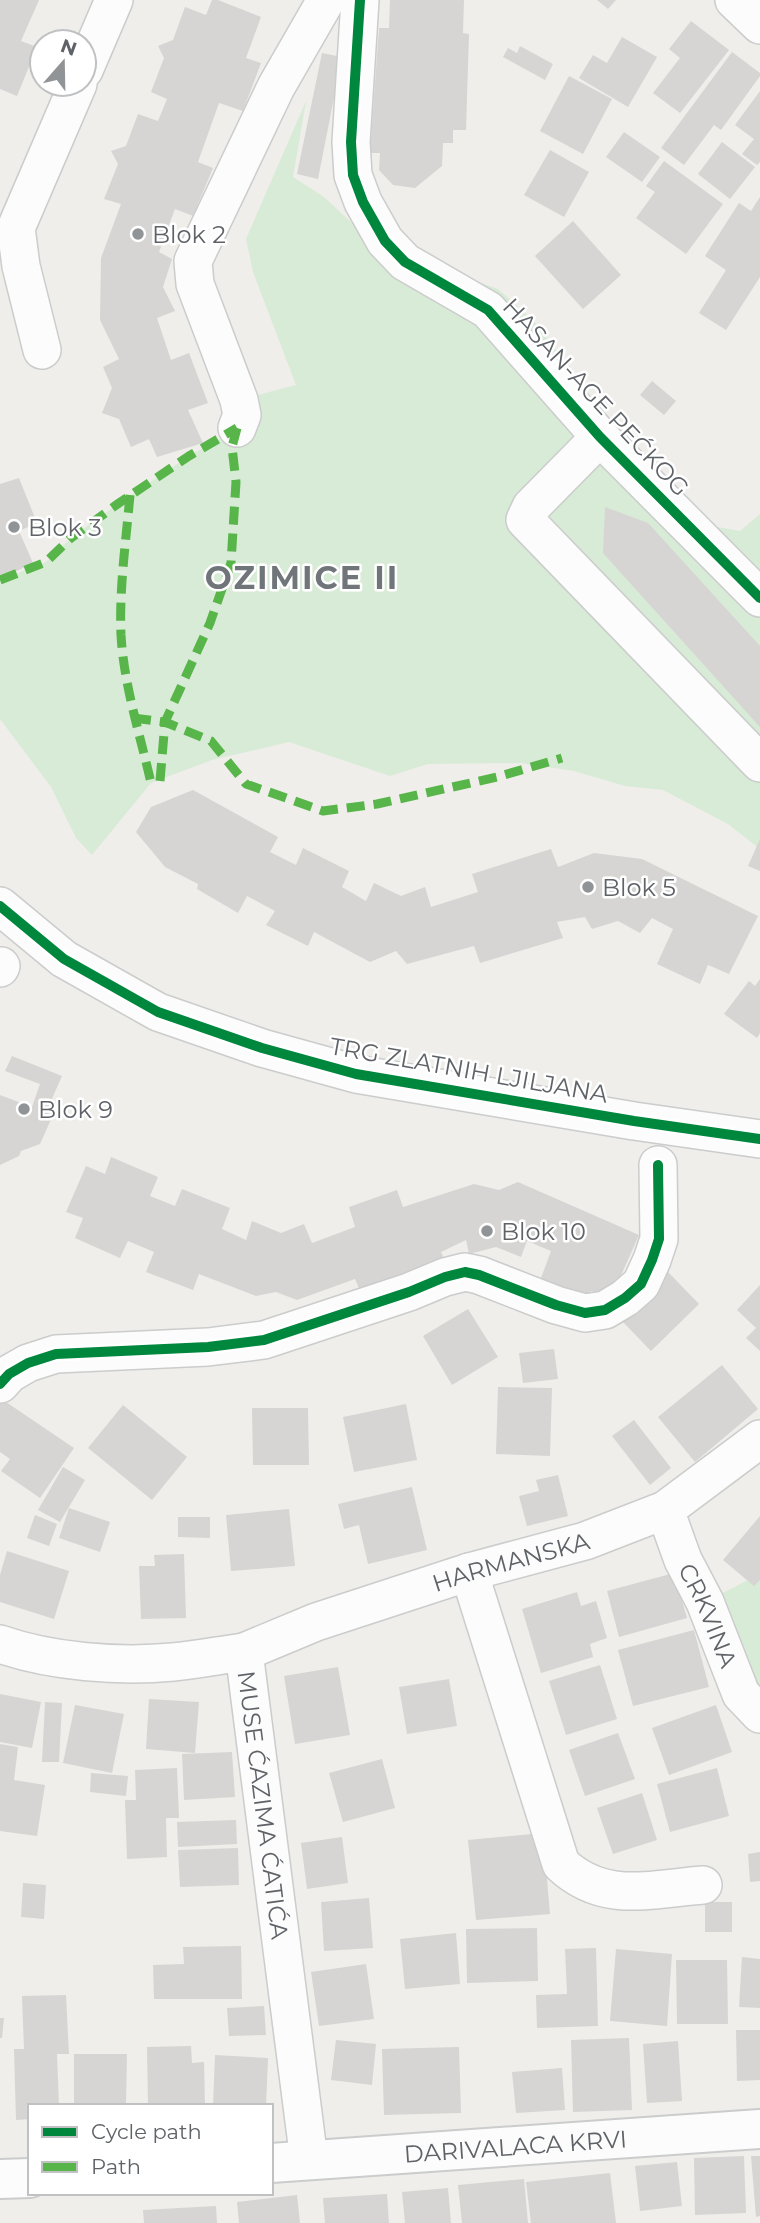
<svg xmlns="http://www.w3.org/2000/svg" width="760" height="2223" viewBox="0 0 760 2223" font-family="Montserrat,sans-serif">
  <style>
    .green { fill: #d8ebd6 }
    .building { fill: #d6d5d3 }
    .lines { fill: none; stroke-linecap: round; stroke-linejoin: round }
    .minor-casing { stroke: #cbcccc; stroke-width: 40 }
    .tertiary-casing { stroke: #cbcccc; stroke-width: 42 }
    .minor { stroke: #fdfcfc; stroke-width: 37 }
    .tertiary { stroke: #fdfcfc; stroke-width: 38 }
    .quiet { stroke: #58b549; stroke-width: 9; stroke-dasharray: 18 9; stroke-linecap: butt }
    .cycleway-casing { stroke: #fff; stroke-width: 15 }
    .cycleway { stroke: #00873e; stroke-width: 10 }
    .poi-dot { fill: #919496; stroke: #fff; stroke-width: 2.5 }
    .labels { text-anchor: middle; dominant-baseline: central; stroke-width: 5; stroke-linejoin: round; paint-order: stroke }
    .poi-label { font-size: 24px; fill: #5f6368; stroke: #fff; text-anchor: start }
    .street-label { font-size: 24px; fill: #5f6368; stroke: #fff }
    .district-label { font-size: 32px; font-weight: bold; letter-spacing: 2px; fill: #70757a; stroke: #fff }
  </style>
  <rect width="100%" height="100%" fill="#efeeea"/>
  <g class="green">
    <path d="M306,101L293,177L324,197L353,224L381,233L400,255L498,289L534,321L684,521L740,531L760,514V849L728,824L663,790L625,786L574,771L520,763L428,764L390,776L289,742L212,760L151,783L92,855L76,838L51,787L0,719V580L46,562L71,538L119,503L189,456L237,429L239,400L296,385L253,272L246,239Z"/>
    <path d="M760,1574V1714L705,1602Z"/>
  </g>
  <g class="building">
    <path d="M0,0H39L21,41L37,47L17,96L0,89Z"/>
    <path d="M212,0H218L261,17L246,58L261,63L243,111L219,103L198,162L213,168L193,216L175,209L159,252L172,259L163,287L175,311L157,318L171,360L189,353L208,403L188,410L203,443L157,457L149,439L131,447L119,419L102,413L112,388L103,367L119,359L100,320L101,258L121,204L104,199L118,164L111,151L126,146L138,114L158,121L167,99L151,92L164,58L158,46L173,40L185,7L206,15Z"/>
    <path d="M390,0H464L463,33L469,34L466,130H453V143H443L442,166L415,188L393,185L379,170L380,153H370L379,28H389Z"/>
    <path d="M597,0H616L608,9Z"/>
    <path d="M691,21L729,50L680,113L653,93L680,58L669,49Z"/>
    <path d="M622,37L657,57L628,107L579,78L593,55L607,63Z"/>
    <path d="M520,46L553,64L545,80L503,57L508,48L517,53Z"/>
    <path d="M732,52L760,73V76L721,130L714,125L684,165L661,148Z"/>
    <path d="M322,53L342,57L318,179L297,174Z"/>
    <path d="M569,76L612,99L583,154L540,131Z"/>
    <path d="M760,91V162L757,165L742,154L754,139L735,125Z"/>
    <path d="M624,132L660,157L642,182L606,157Z"/>
    <path d="M722,142L755,167L730,199L698,174Z"/>
    <path d="M550,150L589,172L564,217L524,195Z"/>
    <path d="M664,161L723,204L686,254L636,218L655,192L646,186Z"/>
    <path d="M760,197V277L726,330L699,313L726,270L705,256L739,203L751,211Z"/>
    <path d="M573,221L621,275L583,309L535,256Z"/>
    <path d="M652,381L676,401L664,415L640,395Z"/>
    <path d="M19,478L37,523L19,531L33,563L0,579V484Z"/>
    <path d="M605,507L648,523L760,646V727L603,553Z"/>
    <path d="M193,790L278,837L270,852L296,865L303,848L349,871L342,887L366,901L374,883L401,896L425,887L431,907L478,892L472,874L551,849L558,867L594,853L642,859L758,916L729,974L708,965L700,984L657,964L673,929L652,918L640,933L618,921L592,929L585,917L557,922L563,938L480,963L474,946L407,964L396,951L370,962L314,932L308,946L266,925L275,911L247,896L238,913L197,889L198,884L165,867L136,832L151,807Z"/>
    <path d="M760,839V871L748,866Z"/>
    <path d="M760,979V1033L757,1038L724,1014L749,981L755,986Z"/>
    <path d="M12,1056L62,1076L46,1112L53,1115L40,1144L21,1151L19,1156L0,1165V1095L32,1107L40,1084L5,1071Z"/>
    <path d="M111,1157L158,1177L150,1196L175,1206L182,1189L230,1208L222,1229L246,1240L252,1221L281,1233L304,1224L312,1243L355,1227L349,1207L397,1190L403,1207L474,1184L499,1190L518,1182L639,1235L611,1298L591,1291L584,1309L537,1289L551,1251L527,1241L521,1257L496,1247L469,1254L466,1240L441,1252L447,1266L362,1295L355,1279L297,1300L276,1292L256,1296L199,1274L193,1290L146,1272L154,1252L128,1241L120,1258L75,1238L83,1218L66,1212L86,1166L105,1174Z"/>
    <path d="M668,1272L699,1304L651,1351L620,1319Z"/>
    <path d="M760,1285V1351L746,1338L756,1328L737,1310Z"/>
    <path d="M468,1309L498,1357L452,1385L423,1336Z"/>
    <path d="M554,1349L558,1379L523,1383L519,1353Z"/>
    <path d="M722,1365L758,1409L695,1462L658,1417Z"/>
    <path d="M498,1387L552,1388L550,1456L496,1454Z"/>
    <path d="M3,1400L74,1448L40,1498L1,1471L10,1459L0,1452V1404Z"/>
    <path d="M406,1404L417,1460L354,1472L343,1417Z"/>
    <path d="M123,1405L187,1457L152,1500L88,1448Z"/>
    <path d="M252,1408H308L309,1465H253Z"/>
    <path d="M634,1420L671,1468L650,1485L612,1436Z"/>
    <path d="M63,1467L85,1480L60,1522L38,1510Z"/>
    <path d="M558,1475L568,1516L527,1526L519,1496L539,1491L536,1480Z"/>
    <path d="M412,1487L427,1550L368,1564L359,1525L344,1529L338,1504Z"/>
    <path d="M69,1508L110,1522L100,1552L59,1538Z"/>
    <path d="M289,1509L295,1566L231,1571L226,1515Z"/>
    <path d="M35,1515L57,1524L49,1546L27,1538Z"/>
    <path d="M760,1516V1580L754,1586L723,1560Z"/>
    <path d="M178,1517H210V1538L178,1537Z"/>
    <path d="M7,1551L69,1571L54,1619L0,1602V1575Z"/>
    <path d="M184,1554L186,1618L141,1619L139,1566H155L154,1555Z"/>
    <path d="M674,1573L687,1618L619,1637L607,1591Z"/>
    <path d="M577,1592L581,1606L596,1601L607,1638L590,1644L593,1657L541,1673L522,1609Z"/>
    <path d="M694,1630L709,1687L633,1706L618,1650Z"/>
    <path d="M600,1665L617,1719L566,1735L549,1681Z"/>
    <path d="M338,1667L350,1735L295,1744L284,1676Z"/>
    <path d="M449,1679L457,1726L407,1734L399,1687Z"/>
    <path d="M0,1694L41,1702L32,1748L0,1742Z"/>
    <path d="M149,1699L199,1702L195,1753L146,1749Z"/>
    <path d="M45,1702L62,1703L59,1762H42Z"/>
    <path d="M75,1705L124,1714L112,1773L63,1763Z"/>
    <path d="M716,1705L732,1752L669,1775L652,1728Z"/>
    <path d="M618,1733L635,1779L585,1796L569,1750Z"/>
    <path d="M0,1744L18,1747L14,1780L45,1785L37,1836L0,1831Z"/>
    <path d="M232,1752L235,1797L184,1800L182,1754Z"/>
    <path d="M382,1759L395,1808L343,1822L329,1773Z"/>
    <path d="M177,1768L179,1818H166L167,1857L127,1859L125,1800H136L135,1770Z"/>
    <path d="M717,1768L729,1816L670,1832L657,1784Z"/>
    <path d="M91,1773L128,1776L126,1796L90,1792Z"/>
    <path d="M642,1793L657,1840L613,1854L597,1808Z"/>
    <path d="M236,1820L237,1844L178,1847L177,1822Z"/>
    <path d="M543,1833L550,1914L476,1920L468,1840Z"/>
    <path d="M342,1837L348,1883L307,1889L301,1843Z"/>
    <path d="M238,1848L239,1885L180,1887L178,1850Z"/>
    <path d="M760,1852V1881L750,1882L748,1854Z"/>
    <path d="M23,1883L46,1885L44,1919L21,1917Z"/>
    <path d="M369,1898L373,1948L324,1951L321,1902Z"/>
    <rect x="705" y="1902" width="27" height="30"/>
    <path d="M537,1928L538,1981L467,1983L466,1929Z"/>
    <path d="M456,1933L460,1984L405,1989L400,1939Z"/>
    <path d="M241,1946L242,1999H154L153,1965L184,1964L183,1947Z"/>
    <path d="M596,1948L598,2026L537,2028L536,1995L567,1994L565,1949Z"/>
    <path d="M616,1949L672,1954L667,2026L610,2021Z"/>
    <path d="M742,1957L760,1959V2008L739,2007Z"/>
    <path d="M676,1960H727L728,2024H677Z"/>
    <path d="M366,1964L374,2019L319,2026L311,1972Z"/>
    <path d="M66,1995L69,2054H57L59,2106H30V2119L16,2120L14,2049H24L22,1996Z"/>
    <path d="M264,2006L266,2035L229,2036L227,2008Z"/>
    <path d="M0,2018H4L2,2038H0Z"/>
    <path d="M736,2030H760V2080L737,2081Z"/>
    <path d="M629,2038L632,2110L573,2112L571,2040Z"/>
    <path d="M336,2040L376,2044L372,2085L331,2080Z"/>
    <path d="M678,2041L682,2101L647,2103L643,2044Z"/>
    <path d="M191,2046L192,2063L204,2062L205,2106H148L147,2047Z"/>
    <path d="M459,2047L461,2113L384,2115L382,2049Z"/>
    <path d="M74,2054H127L126,2106H74Z"/>
    <path d="M215,2055L268,2058L266,2106H213Z"/>
    <path d="M562,2068L565,2110L516,2113L512,2072Z"/>
    <path d="M744,2156L746,2213L695,2215L694,2158Z"/>
    <path d="M751,2156H760V2216L756,2217Z"/>
    <path d="M677,2162L682,2206L640,2211L635,2166Z"/>
    <path d="M610,2173L616,2223H531L526,2182Z"/>
    <path d="M524,2179L528,2223H462L458,2185Z"/>
    <path d="M448,2188L451,2223H405L402,2192Z"/>
    <path d="M387,2194L389,2223H325L323,2198Z"/>
    <path d="M297,2195L300,2223H239L237,2202Z"/>
    <path d="M216,2206L217,2223H144L143,2210Z"/>
  </g>
  <g class="lines">
    <defs>
      <g id="minor">
        <path d="M360,0L351,142L353,175L363,202L385,241L405,262L488,310L600,437L760,598"/>
        <path d="M734,0L760,25"/>
        <path d="M84,70L114,0"/>
        <path d="M42,350L21,266L16,228L78,84"/>
        <path d="M237,428L242,415L239,400L195,284L193,261L276,87L326,0"/>
        <path d="M600,437L531,507L525,520L760,763"/>
        <path d="M0,906L64,959L158,1012L262,1048L356,1074L634,1121L760,1139"/>
        <path d="M0,968L1,966"/>
        <path d="M0,1384L9,1374L28,1363L56,1354L208,1347L264,1340L409,1292L445,1277L465,1272L479,1275L556,1305L585,1313L605,1310L625,1298L641,1284L652,1260L659,1239L658,1165"/>
        <path id="s1" d="M665,1510L683,1560L705,1602L741,1694L760,1714"/>
        <path d="M469,1572L561,1864C603,1904 650,1889 703,1885"/>
        <path id="s2" d="M0,1644C51,1662 119,1667 173,1662C197,1660 220,1655 244,1652L309,2160"/>
        <path id="s3" d="M244,1652L316,1622L469,1572L585,1541L665,1510L760,1439"/>
      </g>
      <g id="tertiary">
        <path id="s4" d="M271,2163L760,2129"/>
        <path d="M0,2179L30,2178"/>
      </g>
    </defs>
    <use href="#minor" class="minor-casing"/>
    <use href="#tertiary" class="tertiary-casing"/>
    <use href="#minor" class="minor"/>
    <use href="#tertiary" class="tertiary"/>
    <g class="quiet">
      <path d="M130,495C126,541 119,589 121,635C124,686 140,734 151,783"/>
      <path d="M0,580L46,562L71,538L119,503L189,456L237,428"/>
      <path d="M133,718L165,722L211,741L246,784L323,811L377,804L497,777L562,758"/>
      <path d="M160,781L165,722L210,623L231,563L236,482L232,447L237,428"/>
    </g>
    <defs>
      <g id="cycleway">
        <path d="M360,0L351,142L353,175L363,202L385,241L405,262L488,310L600,437L760,598"/>
        <path d="M0,906L64,959L158,1012L262,1048L356,1074L634,1121L760,1139"/>
        <path d="M0,1384L9,1374L28,1363L56,1354L208,1347L264,1340L409,1292L445,1277L465,1272L479,1275L556,1305L585,1313L605,1310L625,1298L641,1284L652,1260L659,1239L658,1165"/>
      </g>
    </defs>
    <use href="#cycleway" class="cycleway-casing"/>
    <use href="#cycleway" class="cycleway"/>
  </g>
  <g class="poi-dot">
    <circle cx="138" cy="234" r="7"/>
    <circle cx="14" cy="527" r="7"/>
    <circle cx="588" cy="887" r="7"/>
    <circle cx="24" cy="1109" r="7"/>
    <circle cx="487" cy="1231" r="7"/>
  </g>
  <g class="labels">
    <g class="poi-label">
      <text x="152" y="234">Blok 2</text>
      <text x="28" y="527">Blok 3</text>
      <text x="602" y="887">Blok 5</text>
      <text x="38" y="1109">Blok 9</text>
      <text x="501" y="1231">Blok 10</text>
    </g>
    <g class="street-label">
      <text transform="translate(596 397) rotate(47)">HASAN-AGE PEĆKOG</text>
      <text transform="translate(469 1070) rotate(10)">TRG ZLATNIH LJILJANA</text>
      <text stroke="none"><textPath href="#s3" startOffset="282">HARMANSKA</textPath></text>
      <text stroke="none"><textPath href="#s1" startOffset="114">CRKVINA</textPath></text>
      <text stroke="none"><textPath href="#s2" startOffset="401">MUSE ĆAZIMA ĆATIĆA</textPath></text>
      <text stroke="none"><textPath href="#s4" startOffset="245">DARIVALACA KRVI</textPath></text>
    </g>
    <g class="district-label">
      <text x="302" y="577">OZIMICE II</text>
    </g>
  </g>
  <rect x="28" y="2104" width="245" height="91" fill="#ffffff" stroke="#bfc1c3" stroke-width="2"/>
  <rect x="42" y="2127" width="35" height="10" fill="#00873e" stroke="#bfc1c3" stroke-width="2"/>
  <text x="91" y="2139" font-size="21" fill="#5f6368">Cycle path</text>
  <rect x="42" y="2162" width="35" height="10" fill="#58b549" stroke="#bfc1c3" stroke-width="2"/>
  <text x="91" y="2174" font-size="21" fill="#5f6368">Path</text>
  <g transform="translate(63 63) rotate(20)"><circle r="33" fill="#ffffff" stroke="#bfc1c3" stroke-width="2"/>
  <path d="M0-5L12 26L0 18L-12 26Z" fill="#919496"/>
  <text y="-10" font-size="19" font-weight="bold" text-anchor="middle" fill="#5f6368">N</text>
  </g>
</svg>
